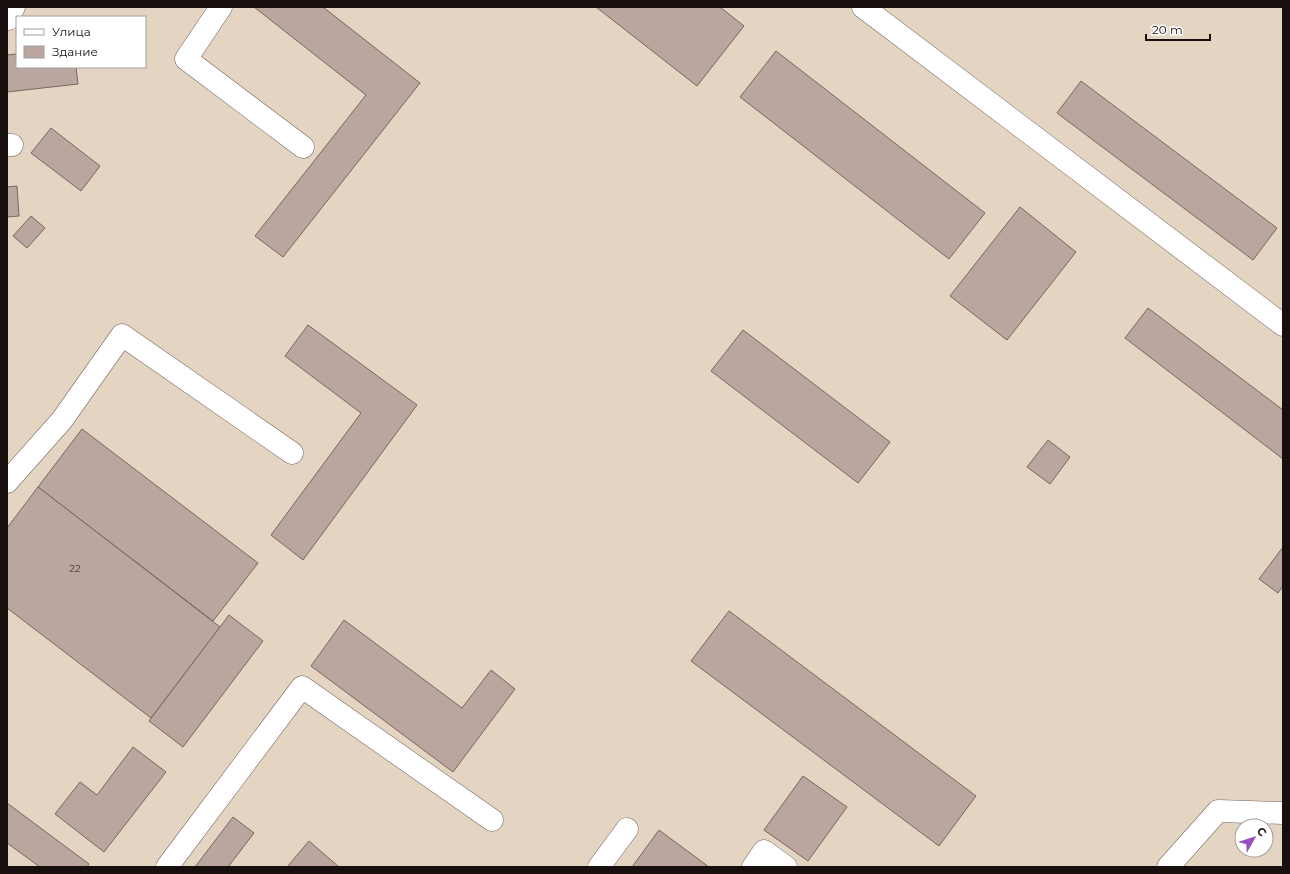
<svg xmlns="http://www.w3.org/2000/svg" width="1290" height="874" viewBox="0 0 1290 874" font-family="Montserrat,sans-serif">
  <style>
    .industrial { fill: #e4d4c2; fill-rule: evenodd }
    .building { fill: #baa69f; stroke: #78665f }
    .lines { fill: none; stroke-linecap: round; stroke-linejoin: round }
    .minor-casing { stroke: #75635c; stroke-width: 23 }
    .minor { stroke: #fff; stroke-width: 22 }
    .labels { text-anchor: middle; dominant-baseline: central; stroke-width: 4; stroke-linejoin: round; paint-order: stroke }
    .number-label { font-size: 10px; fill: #3f3532 }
  </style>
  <rect width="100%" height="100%" fill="#f0dbd4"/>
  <path class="industrial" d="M7,7H1283V867H7ZM17,17H145V67H17ZM1242,826H1266V850H1242Z"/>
  <g class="building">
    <path d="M254,7H323L420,83L283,257L255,236L366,95Z"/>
    <path d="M596,7H720L744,26L697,86Z"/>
    <path d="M776,51L985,213L949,259L740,97Z"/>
    <path d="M17,54V67H76L78,84L7,92V55Z"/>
    <path d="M1081,81L1277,228L1253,260L1057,113Z"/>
    <path d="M51,128L100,166L81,191L31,153Z"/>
    <path d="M17,186L19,216L7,217V187Z"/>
    <path d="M1020,207L1076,252L1007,340L950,296Z"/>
    <path d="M31,216L45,228L27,248L13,236Z"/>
    <path d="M1148,308L1283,410V459L1125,338Z"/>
    <path d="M308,325L417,405L303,560L271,535L361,413L285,356Z"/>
    <path d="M743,330L890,442L858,483L711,371Z"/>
    <path d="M82,429L258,563L213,621L38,487Z"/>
    <path d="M1048,440L1070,457L1050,484L1027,467Z"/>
    <path d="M38,487L220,627L151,718L7,608V528Z"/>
    <path d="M1283,547V586L1278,593L1259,579Z"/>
    <path d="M729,611L976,796L939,846L691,661Z"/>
    <path d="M229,615L263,641L183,747L149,721Z"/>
    <path d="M344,620L462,708L491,670L515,689L453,772L311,666Z"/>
    <path d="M133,747L166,772L104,852L55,814L80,782L97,795Z"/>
    <path d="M803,776L847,807L808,861L764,830Z"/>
    <path d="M7,803L89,864L87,867H40L7,843Z"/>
    <path d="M233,817L254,833L228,867H195Z"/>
    <path d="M659,830L709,867H632Z"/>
    <path d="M309,841L339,867H287Z"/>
  </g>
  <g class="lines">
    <defs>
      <g id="minor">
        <path d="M221,7L186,59L303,147"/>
        <path d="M863,7L1283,325"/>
        <path d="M8,19L14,7"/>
        <path d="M7,145H12"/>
        <path d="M7,482L62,420L122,335L292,453"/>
        <path d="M167,867L302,687L492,820"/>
        <path d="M599,867L627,829"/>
        <path d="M753,867L764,851L786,867"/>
        <path d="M1168,867L1218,811L1283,813"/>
      </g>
    </defs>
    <use href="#minor" class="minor-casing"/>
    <use href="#minor" class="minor"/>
  </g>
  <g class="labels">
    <g class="number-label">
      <text x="75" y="568">22</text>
    </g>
  </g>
  <rect width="1290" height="874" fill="none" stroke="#160f0d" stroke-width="16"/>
  <rect x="16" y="16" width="130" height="52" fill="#ffffff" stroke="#a29f9e"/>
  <rect x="24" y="29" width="20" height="6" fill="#ffffff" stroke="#a29f9e"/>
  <text x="52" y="36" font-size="12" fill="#160f0d">Улица</text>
  <rect x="24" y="46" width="20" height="12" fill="#baa69f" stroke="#a29f9e"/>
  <text x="52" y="56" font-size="12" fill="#160f0d">Здание</text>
  <g transform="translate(1254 838) rotate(51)"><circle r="19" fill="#ffffff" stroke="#a29f9e"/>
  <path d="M0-3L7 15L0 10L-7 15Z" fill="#994ec0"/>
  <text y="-6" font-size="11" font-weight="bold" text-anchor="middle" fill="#160f0d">С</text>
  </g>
  <path d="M1146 34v6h64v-6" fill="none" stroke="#160f0d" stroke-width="2"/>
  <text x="1152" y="34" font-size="12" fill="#160f0d" stroke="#ffffff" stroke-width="3" paint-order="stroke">20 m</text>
</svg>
